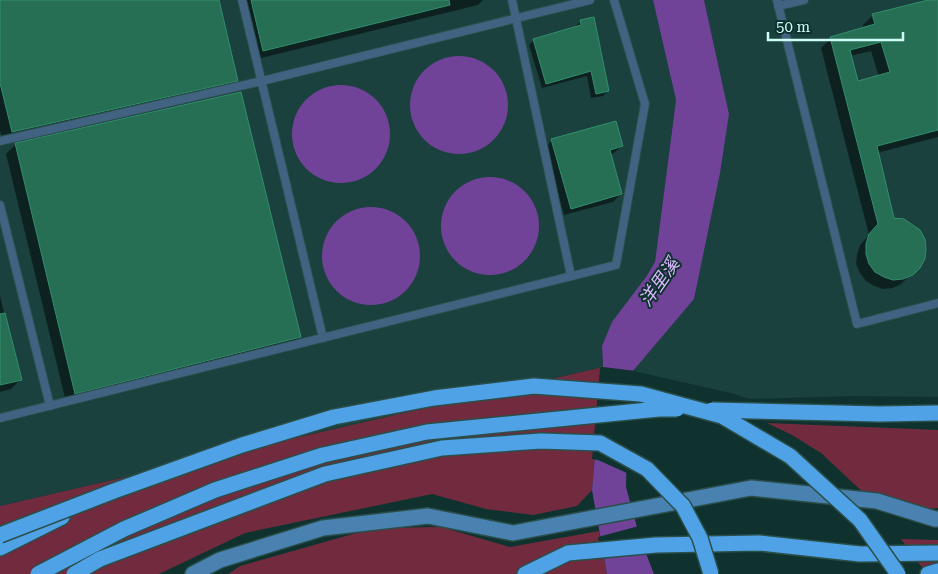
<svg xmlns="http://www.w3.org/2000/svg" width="938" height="574" viewBox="0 0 938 574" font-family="'Roboto Serif','Noto Sans SC',serif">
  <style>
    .built { fill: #1a413d }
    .green { fill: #722b3e }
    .water { fill: #704399 }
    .pier { fill: #0f322f }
    .shadow { fill: #0007; fill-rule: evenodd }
    .building { fill: #266e54; stroke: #328f6e; fill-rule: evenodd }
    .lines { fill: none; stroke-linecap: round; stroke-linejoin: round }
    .service-casing { stroke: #2a4f4b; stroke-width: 10 }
    .secondary-casing { stroke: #2a4f4b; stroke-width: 18 }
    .trunk-casing { stroke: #2a4f4b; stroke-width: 18 }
    .service { stroke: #416381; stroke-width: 8 }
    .secondary { stroke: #4981b1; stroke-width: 15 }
    .trunk { stroke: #50a2e6; stroke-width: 15 }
    .trunk-bridge-casing { stroke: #2a4f4b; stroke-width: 18; stroke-linecap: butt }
    .trunk-bridge { stroke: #50a2e6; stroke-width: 15 }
    .labels { text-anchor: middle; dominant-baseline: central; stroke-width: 4; stroke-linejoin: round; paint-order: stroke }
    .water-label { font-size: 18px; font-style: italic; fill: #d9b8fe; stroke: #0f322f }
  </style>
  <rect width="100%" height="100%" fill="#0f322f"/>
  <g class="built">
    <path d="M0,0H653L676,100L655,262L602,346L603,367L0,506Z"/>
    <path d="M704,0H938V397L853,396L750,399L731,393L633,371L694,299L729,114Z"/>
  </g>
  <g class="green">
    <path d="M603,367L592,490L577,506L533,515L486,509L432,494L245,533L159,574H0V506Z"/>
    <path d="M767,423L938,430V508L928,509L868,497L821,453L792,435Z"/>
    <path d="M441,527L510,547L599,531L607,574H228L240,566L374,528Z"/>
    <path d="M901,539L938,540V574H927Z"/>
  </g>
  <g class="water">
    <path d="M653,0H704L729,114L720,173L694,299L633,371L628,383L626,487L640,538L654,574H607L592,490L603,367L602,346L612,322L646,277L655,262L676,100Z"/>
    <circle cx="459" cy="105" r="49"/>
    <circle cx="341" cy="134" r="49"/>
    <circle cx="490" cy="226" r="49"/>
    <circle cx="371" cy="256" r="49"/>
  </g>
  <g class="pier">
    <path d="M603,367L636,371L630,384L629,474L598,460L592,459L600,368Z"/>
    <path d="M639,526L647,550L601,556L598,537Z"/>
  </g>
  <g class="shadow">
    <path d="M0,0H218L237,80L227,90L3,141L0,131Z"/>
    <path d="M239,0H483L478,5L253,60Z"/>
    <path d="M933,0H938V137L877,153L893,219L919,267L901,284L893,288L883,289L874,286L866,281L860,273L856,264L857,255L860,245L869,235L821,48L831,38L864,29L863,25L873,15ZM871,51L879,77L857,83L850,56Z"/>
    <path d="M581,21L608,91L603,96L591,98L587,76L542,88L529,45L534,40L576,28V26Z"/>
    <path d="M240,93L300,337L290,347L66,402L6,154L15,145Z"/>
    <path d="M552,140L622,146L614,153L610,154L621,194L613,202L564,215L545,148Z"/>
    <path d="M0,296L20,380L11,389L0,392Z"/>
  </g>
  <g class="building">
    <path d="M0,0H219L238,81L12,132L0,83Z"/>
    <path d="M251,0H449L450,5L263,51Z"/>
    <path d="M928,0H938V130L877,146L894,218L904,219L920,230L925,239L926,249L925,259L920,268L913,275L903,279L893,280L884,277L875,272L869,264L866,254V244L869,234L878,224L830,37L875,24L872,14ZM881,42L890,72L858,81L850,50Z"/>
    <path d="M594,17L609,91L596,94L591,71L546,84L533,39L581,25L580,20Z"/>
    <path d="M241,92L301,337L75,394L15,143Z"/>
    <path d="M616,121L623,146L610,150L622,194L571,209L551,139Z"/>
    <path d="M5,313L22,380L0,385V314Z"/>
  </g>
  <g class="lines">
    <defs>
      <g id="service">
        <path d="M242,0L323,338"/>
        <path d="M512,0L571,276"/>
        <path d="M777,0L857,324L938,303"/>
        <path d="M778,6L804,0"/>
        <path d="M0,141L262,81L590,0"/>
        <path d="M0,205L50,406"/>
        <path d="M0,418L616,265L645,104L614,0"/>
      </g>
      <path id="secondary" d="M193,574L220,560L323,528L428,516L513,533L751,488L877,501L935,519H938"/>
      <g id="trunk">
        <path d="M0,548L62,517"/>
        <path d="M525,574L568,553L656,545L759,543L860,554L938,553"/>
        <path d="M928,574L938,571"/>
      </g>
    </defs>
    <use href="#service" class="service-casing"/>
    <use href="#secondary" class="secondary-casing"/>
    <use href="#trunk" class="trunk-casing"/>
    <use href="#service" class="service"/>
    <use href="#secondary" class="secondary"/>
    <use href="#trunk" class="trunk"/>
    <defs>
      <g id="trunk-bridge">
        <path d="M712,410L880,414L938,413"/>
        <path d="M0,535L114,491L242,445L334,417L434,398L534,386L641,394L722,416L790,456L860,520L898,574"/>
        <path d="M38,574L124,529L215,490L323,455L427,432L659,409H677"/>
        <path d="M74,574L100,559L325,474L442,448L541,441L600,443L647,469L683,506L700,538L711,574"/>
      </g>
    </defs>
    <use href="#trunk-bridge" class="trunk-bridge-casing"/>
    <use href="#trunk-bridge" class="trunk-bridge"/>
  </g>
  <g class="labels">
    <g class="water-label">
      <text transform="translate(659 282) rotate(-55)">洋里溪</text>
    </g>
  </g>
  <path d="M768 32v8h135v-8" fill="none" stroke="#cdfff8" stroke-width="2.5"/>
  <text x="776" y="32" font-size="15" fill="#cdfff8" stroke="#0f322f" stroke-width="4" paint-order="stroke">50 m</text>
</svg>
